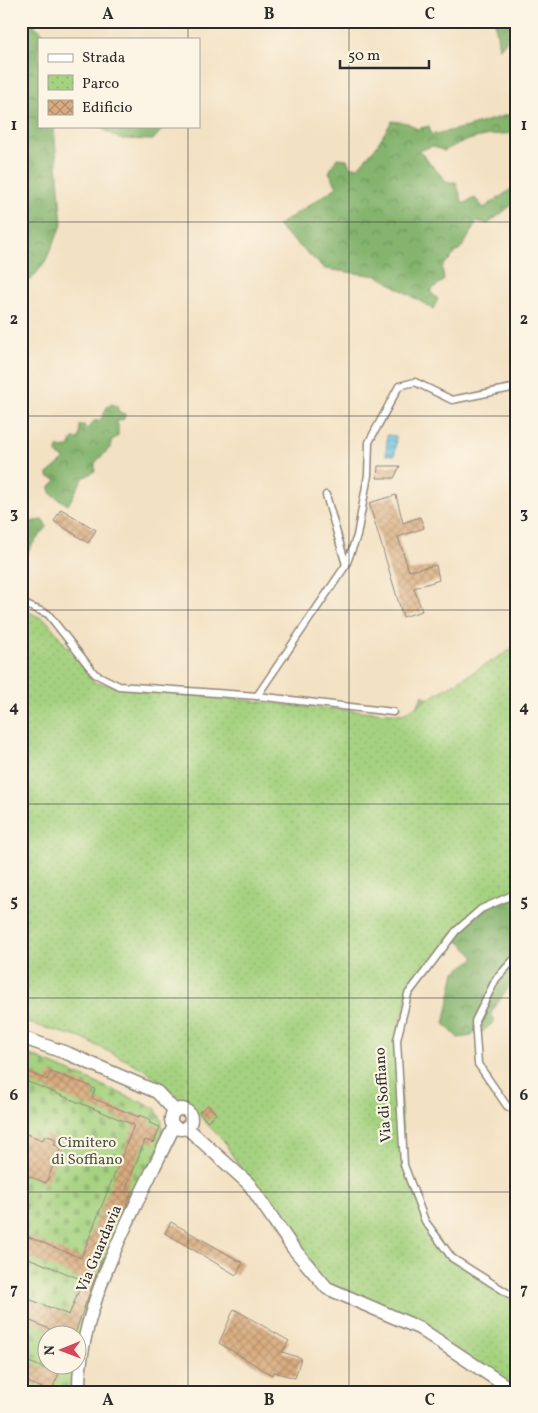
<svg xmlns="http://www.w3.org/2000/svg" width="538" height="1413" viewBox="0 0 538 1413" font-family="Vollkorn,serif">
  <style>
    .forest { fill: url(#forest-crowns); stroke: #58704c }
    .cemetery { fill: url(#cemetery-stones); stroke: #687e56 }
    .park { fill: url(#park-dots); stroke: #687e56 }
    .water { fill: url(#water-rules); stroke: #4a7688 }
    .building { fill: url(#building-cross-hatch) }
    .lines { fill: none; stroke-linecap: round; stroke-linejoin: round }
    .lane-casing { stroke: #8f8677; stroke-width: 9 }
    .street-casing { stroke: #8f8677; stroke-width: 15 }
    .lane { stroke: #fff; stroke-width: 6 }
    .street { stroke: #fff; stroke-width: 12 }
    .grid { fill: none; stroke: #2b2b2b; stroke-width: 1; stroke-opacity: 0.55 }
    .labels { text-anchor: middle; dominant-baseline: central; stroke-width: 4.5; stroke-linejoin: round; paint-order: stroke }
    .street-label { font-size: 15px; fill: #2b2b2b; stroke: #fcf5e5 }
    .park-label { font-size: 15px; fill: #4a5540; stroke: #fcf5e5 }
    .neatline { fill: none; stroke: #2b2b2b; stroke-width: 2 }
    .grid-label { font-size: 16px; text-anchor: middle; font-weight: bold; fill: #2b2b2b }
  </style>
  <defs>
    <pattern id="forest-crowns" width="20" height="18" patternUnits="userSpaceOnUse" patternTransform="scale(1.25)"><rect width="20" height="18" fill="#84b46e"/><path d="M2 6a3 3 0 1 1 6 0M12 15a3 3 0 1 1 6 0" fill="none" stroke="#6c935b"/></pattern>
    <pattern id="cemetery-stones" width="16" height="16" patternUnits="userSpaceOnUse" patternTransform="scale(1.25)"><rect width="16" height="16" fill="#a5d280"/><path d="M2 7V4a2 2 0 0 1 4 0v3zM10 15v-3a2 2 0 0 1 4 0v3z" fill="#8eb46f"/></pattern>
    <pattern id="park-dots" width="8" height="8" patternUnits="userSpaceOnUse" patternTransform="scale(1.25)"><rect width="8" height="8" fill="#a5d280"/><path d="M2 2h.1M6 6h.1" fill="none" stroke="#8eb46f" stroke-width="1.8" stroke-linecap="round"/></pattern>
    <pattern id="water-rules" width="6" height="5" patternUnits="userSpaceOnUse" patternTransform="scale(1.25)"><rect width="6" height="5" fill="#68c1e5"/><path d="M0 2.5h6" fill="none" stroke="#569dba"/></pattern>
    <pattern id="building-cross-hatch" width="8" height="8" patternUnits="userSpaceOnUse" patternTransform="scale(1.25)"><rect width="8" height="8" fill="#d9ac7f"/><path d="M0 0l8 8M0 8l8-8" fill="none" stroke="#b08c68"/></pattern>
  </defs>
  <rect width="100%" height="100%" fill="#fcf5e5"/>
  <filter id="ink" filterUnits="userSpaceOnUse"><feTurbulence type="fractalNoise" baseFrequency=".02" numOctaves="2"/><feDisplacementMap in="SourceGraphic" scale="10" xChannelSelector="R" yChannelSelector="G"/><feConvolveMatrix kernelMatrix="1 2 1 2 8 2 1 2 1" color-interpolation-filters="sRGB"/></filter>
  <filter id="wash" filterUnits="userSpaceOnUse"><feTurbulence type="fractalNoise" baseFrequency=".0096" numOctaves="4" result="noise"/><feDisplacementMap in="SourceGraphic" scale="20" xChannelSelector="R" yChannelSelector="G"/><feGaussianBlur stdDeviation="1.12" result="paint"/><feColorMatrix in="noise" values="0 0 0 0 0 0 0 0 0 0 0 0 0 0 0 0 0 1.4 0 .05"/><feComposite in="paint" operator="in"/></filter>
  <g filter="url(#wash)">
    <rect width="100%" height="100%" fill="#f3e1c3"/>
    <g class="forest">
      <path d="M21,21H30L49,39H39V126H54L62,225L45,262L31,280H21C21,253 24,228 21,202Z"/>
      <path d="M495,21H517V23H510L506,41L499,49Z"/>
      <path d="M517,112V133C486,135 472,136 444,151L433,146L419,151L447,182H456L463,204L475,198L484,208L517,185V201L488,224L477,221L464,245L442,267L444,280L430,291L438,299L433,309L378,276L325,269L277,226L337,187L329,172L337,158L347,159L350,167H358L375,148L392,121L408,123L417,129L429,126L431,135L467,127Z"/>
      <path d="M98,126H165L153,140L119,139Z"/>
      <path d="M112,404L117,406L119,413L125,414L124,419L116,422L118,424V436L111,441V447L95,463V471L83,478L68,505L50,493V486L58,480L48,477V473L65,459L56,454L58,448L69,447L73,439H79L80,425H84L86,430L96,419L100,421L107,407Z"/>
      <path d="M43,520L47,527L32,545L21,565V528L34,521Z"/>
      <path d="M423,695L436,703L517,847V980L508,988L491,1013L495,1021L480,1034L476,1028L472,1036L458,1038L444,1024L455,972L475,958L462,943L436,934L405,729Z"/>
    </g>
    <path class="cemetery" d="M21,1051L155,1108L162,1121L163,1138L78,1356V1336H48V1366H76L74,1392H21Z"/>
    <path class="park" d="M21,608L47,621L95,683L305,707L403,714L517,646V893L482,909L456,931L408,994L397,1040L404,1165L425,1221L452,1258L517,1299V1392L419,1328L327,1288L249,1184L224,1141L183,1100L144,1069L81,1038L21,1021Z"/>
    <path class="water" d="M387,435L396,436L395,455H386Z"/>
    <g id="blocks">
      <g class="building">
        <path d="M378,466H400L394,478H377Z"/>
        <path d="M396,495L403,523L420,517L424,528L398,537L409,571L436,565L439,580L414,588L422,611L403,617L369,503Z"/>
        <path d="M61,509L96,530L88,543L54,521Z"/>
        <path d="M21,1069L47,1080L51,1072L85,1084L95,1089L92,1098L139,1117V1115L151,1120L149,1123L160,1127L154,1143L145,1140L126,1189L132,1192L124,1210L119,1208L100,1257L102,1258L74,1336H66L21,1317V1296L69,1315L83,1280L21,1255V1234L81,1258L134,1125L21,1079Z"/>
        <path d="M208,1105L216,1114L207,1121L199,1112Z"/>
        <path d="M21,1132L43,1140L45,1135L56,1139L54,1145L61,1147L46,1183L21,1173Z"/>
        <path d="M171,1222L243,1263L236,1275L165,1233Z"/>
        <path d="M234,1309L289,1341L282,1352L301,1358L295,1378L274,1372L272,1375L219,1343Z"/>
        <path d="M21,1359L49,1370L51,1366H62L51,1392H41L42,1388L21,1379Z"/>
      </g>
    </g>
  </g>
  <g filter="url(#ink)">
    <use href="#blocks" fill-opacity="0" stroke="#8f8677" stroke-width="1"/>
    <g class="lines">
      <defs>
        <g id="lane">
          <path d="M326,495L346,565"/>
          <path d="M21,603L48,614L95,674L119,686L257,696L393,712"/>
          <path d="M257,696L346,565L357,536L368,475L369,442L399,386L415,382L452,400L517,387"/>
          <path d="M517,893L481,909L456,931L408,994L397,1040L404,1165L425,1221L452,1258L517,1299"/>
          <path d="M517,956L496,979L475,1021L478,1064L507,1106L517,1112"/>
        </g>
        <g id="street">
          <path d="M21,1037L69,1054L157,1092L175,1111"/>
          <circle cx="181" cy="1119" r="10"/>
          <path d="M186,1127L249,1184L293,1248L327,1288L419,1328L515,1392"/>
          <path d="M79,1392C77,1306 138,1203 174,1126"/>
        </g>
      </defs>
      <use href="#lane" class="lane-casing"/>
      <use href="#street" class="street-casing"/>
      <use href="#lane" class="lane"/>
      <use href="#street" class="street"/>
    </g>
  </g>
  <path class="grid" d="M188,21V39M349,21V1392M188,126V1392M21,222H517M21,416H517M21,610H517M21,804H517M21,998H517M21,1192H517"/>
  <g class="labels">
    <g class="street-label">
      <text transform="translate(384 1095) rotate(-94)">Via di Soffiano</text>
      <text transform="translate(100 1249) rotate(-67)">Via Guardavia</text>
    </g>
    <g class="park-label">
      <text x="87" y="1143">Cimitero<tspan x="87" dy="17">di Soffiano</tspan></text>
    </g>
  </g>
  <rect width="538" height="1413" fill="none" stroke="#fcf5e5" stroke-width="55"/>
  <rect x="38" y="38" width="162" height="90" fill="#fcf5e5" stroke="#a8a49b"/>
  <rect x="48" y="54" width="25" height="8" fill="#ffffff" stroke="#a8a49b"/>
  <text x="82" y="62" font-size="15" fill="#2b2b2b">Strada</text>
  <rect x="48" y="75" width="25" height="15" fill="url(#park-dots)" stroke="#a8a49b"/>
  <text x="82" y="88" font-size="15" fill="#2b2b2b">Parco</text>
  <rect x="48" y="100" width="25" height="15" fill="url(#building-cross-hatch)" stroke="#a8a49b"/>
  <text x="82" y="112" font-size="15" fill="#2b2b2b">Edificio</text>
  <g transform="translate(62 1350) rotate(269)"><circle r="24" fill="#fcf5e5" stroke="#a8a49b"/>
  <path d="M0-4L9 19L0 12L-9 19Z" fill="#d1495b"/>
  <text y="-8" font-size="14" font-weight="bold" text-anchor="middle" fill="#2b2b2b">N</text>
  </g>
  <path d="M340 60v8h89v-8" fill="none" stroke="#2b2b2b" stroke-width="2.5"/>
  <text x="348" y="60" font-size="15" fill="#2b2b2b" stroke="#fcf5e5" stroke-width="4" paint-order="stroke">50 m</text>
  <rect x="28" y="28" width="482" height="1358" class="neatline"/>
  <g class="grid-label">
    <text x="108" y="19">A</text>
    <text x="269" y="19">B</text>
    <text x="430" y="19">C</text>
    <text x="14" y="130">1</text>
    <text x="524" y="130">1</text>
    <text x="14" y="324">2</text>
    <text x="524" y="324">2</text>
    <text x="14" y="518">3</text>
    <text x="524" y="518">3</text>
    <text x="14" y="712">4</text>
    <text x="524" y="712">4</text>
    <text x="14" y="906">5</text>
    <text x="524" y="906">5</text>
    <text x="14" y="1100">6</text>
    <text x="524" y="1100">6</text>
    <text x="14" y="1294">7</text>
    <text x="524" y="1294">7</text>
    <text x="108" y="1405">A</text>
    <text x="269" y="1405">B</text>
    <text x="430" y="1405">C</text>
  </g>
</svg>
